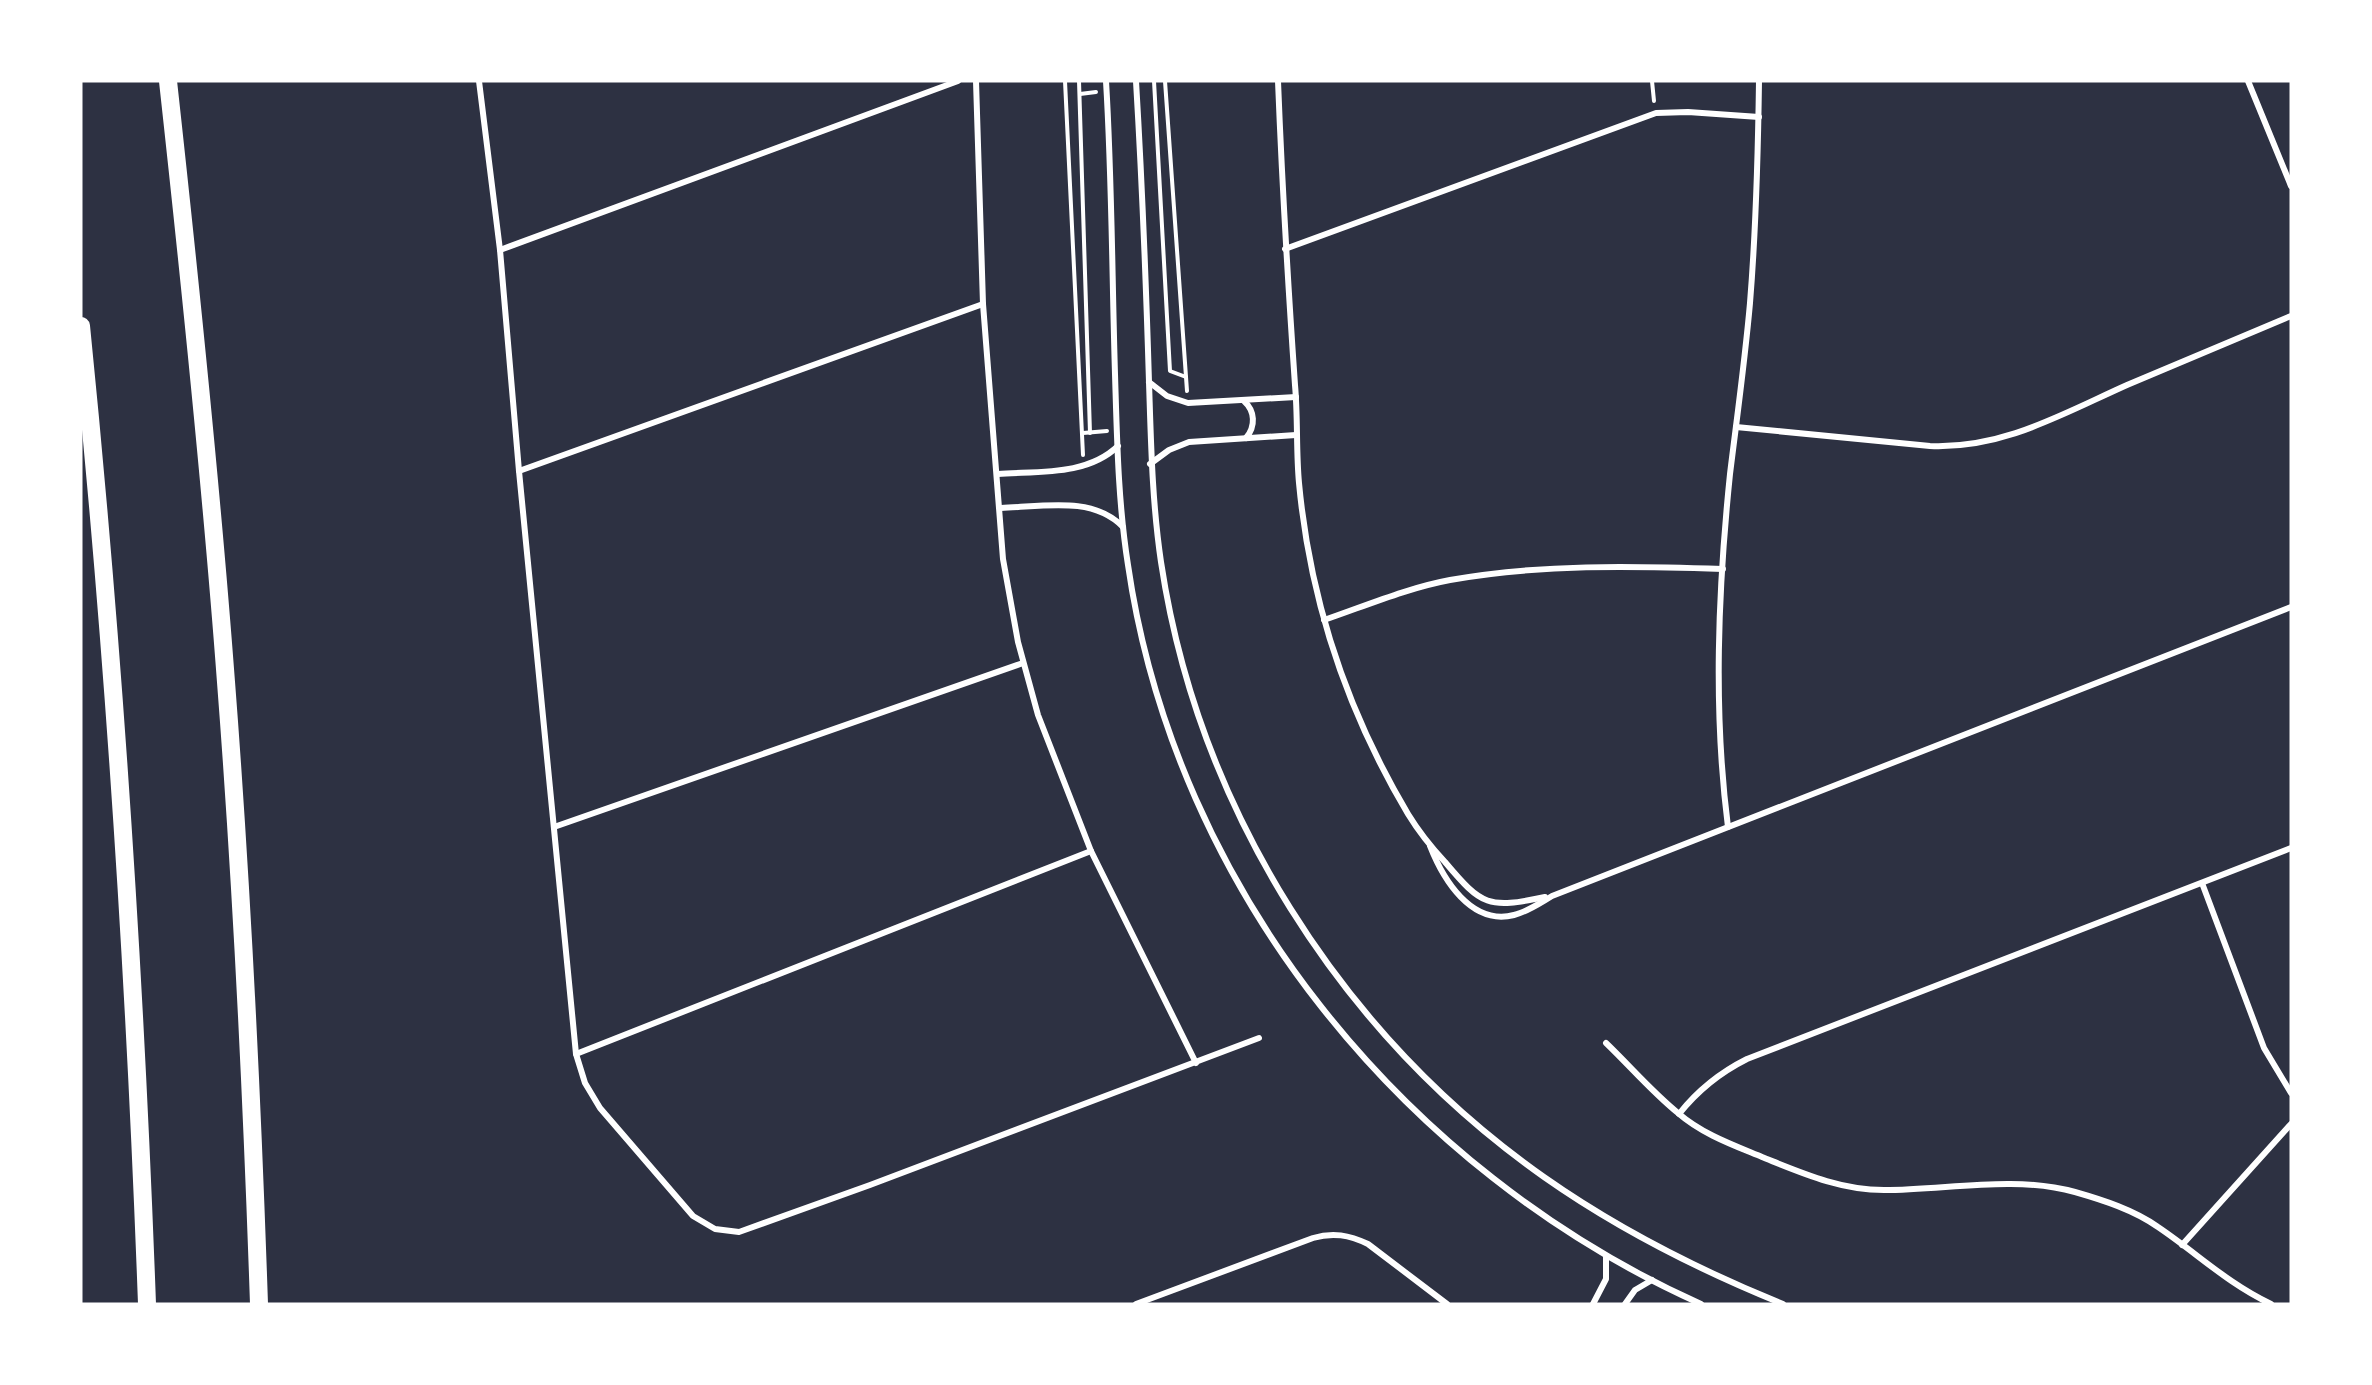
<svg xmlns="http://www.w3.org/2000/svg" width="2372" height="1385" viewBox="0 0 2372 1385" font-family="Manrope,sans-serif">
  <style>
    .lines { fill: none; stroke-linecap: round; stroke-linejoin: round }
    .path { stroke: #fff; stroke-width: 4 }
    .minor { stroke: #fff; stroke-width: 6 }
    .motorway { stroke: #fff; stroke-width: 18 }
  </style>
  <rect width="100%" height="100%" fill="#2d3142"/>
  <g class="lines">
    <g class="path">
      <path d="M1065,81L1083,455"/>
      <path d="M1079,81L1090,433"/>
      <path d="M1154,81L1170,371L1186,377"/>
      <path d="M1165,81L1187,391"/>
      <path d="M1652,81L1654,101"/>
      <path d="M1080,94L1096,92"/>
      <path d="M1083,433L1107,431"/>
    </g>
    <g class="minor">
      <path d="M479,81L500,250L519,471L576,1054L585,1083L600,1108L693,1216L715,1229L739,1232L870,1185L1259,1038"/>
      <path d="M976,81L983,304L1003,559L1018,642L1038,715L1091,851L1196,1063"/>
      <path d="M1106,81C1112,178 1112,277 1115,374C1117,438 1118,502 1128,565C1175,889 1404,1171 1701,1304"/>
      <path d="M1136,81C1142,181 1146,282 1149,382C1151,442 1152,501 1161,562C1198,808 1341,1034 1544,1177C1618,1229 1699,1270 1783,1304"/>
      <path d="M1278,81C1282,183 1288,284 1295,385C1298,418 1296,451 1299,483C1310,601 1348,713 1408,814C1419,832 1431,847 1445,862C1482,906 1488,909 1545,897"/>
      <path d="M2248,81L2291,186"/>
      <path d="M1285,249L1656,113L1688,112L1759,117"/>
      <path d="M500,250L958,81"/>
      <path d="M1149,382L1167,396L1188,403L1296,397"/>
      <path d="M1244,401C1255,411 1256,426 1246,438"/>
      <path d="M1736,427L1930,446C2003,449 2062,414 2127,385C2182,362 2236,339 2291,316"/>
      <path d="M1150,464L1169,450L1189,442L1296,435"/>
      <path d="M519,471L983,304"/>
      <path d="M998,474C1038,471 1087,476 1118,446"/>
      <path d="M1001,508C1041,507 1092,495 1123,527"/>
      <path d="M1324,620C1365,606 1407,588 1450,580C1540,564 1632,566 1723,569"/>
      <path d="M554,827L1023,663"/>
      <path d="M1728,827C1713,710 1718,591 1730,474C1737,417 1745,360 1750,303C1756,229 1758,155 1759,81"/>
      <path d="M1430,846C1443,879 1471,926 1514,915C1527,912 1540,903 1552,896L2291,607"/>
      <path d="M2202,883L2264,1048L2291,1093"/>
      <path d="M1606,1043C1630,1066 1652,1092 1678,1113C1702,1134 1733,1145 1762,1157C1802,1173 1840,1190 1884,1190C1948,1190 2012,1175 2075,1192C2103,1200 2134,1210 2158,1227C2198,1254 2227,1283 2271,1304"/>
      <path d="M576,1054L1091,851"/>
      <path d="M1679,1114C1698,1090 1719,1073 1747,1059L2291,848"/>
      <path d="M2182,1245L2291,1124"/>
      <path d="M1136,1304L1313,1238C1333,1232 1349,1235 1368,1244L1447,1304"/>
      <path d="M1593,1304L1606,1279V1256"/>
      <path d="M1625,1304L1635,1290L1652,1280"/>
    </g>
    <g class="motorway">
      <path d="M168,81C190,281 211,481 226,682C242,889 252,1097 259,1304"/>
      <path d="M81,326C114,652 135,977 147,1304"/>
    </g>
  </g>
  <rect width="2372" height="1385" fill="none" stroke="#ffffff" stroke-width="165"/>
</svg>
